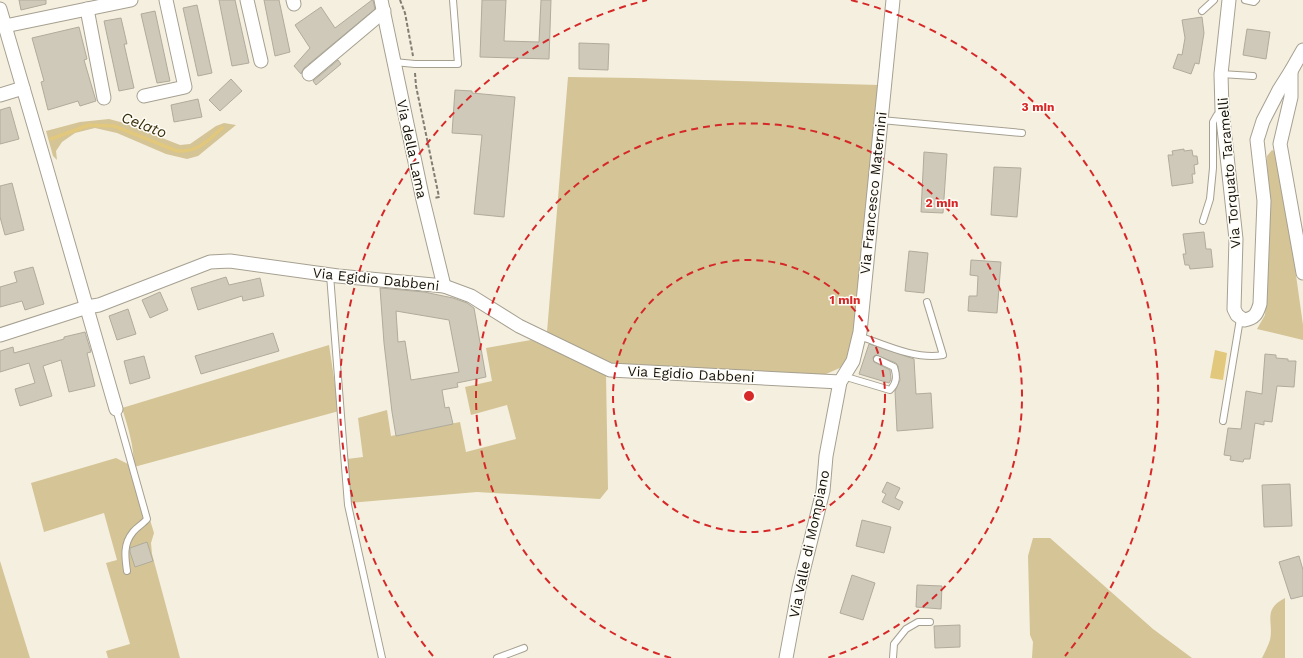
<svg xmlns="http://www.w3.org/2000/svg" width="1303" height="658" viewBox="0 0 1303 658" font-family="'Work Sans',sans-serif">
  <style>
    .green { fill: #d4c496 }
    .water { fill: #e2c87c }
    .lines { fill: none; stroke-linecap: round; stroke-linejoin: round }
    .stream { stroke: #e2c87c; stroke-width: 3.5 }
    .building { fill: #cec9b9; stroke: #b0ab9b; fill-rule: evenodd }
    .lane-casing { stroke: #a6a091; stroke-width: 8 }
    .street-casing { stroke: #a6a091; stroke-width: 15 }
    .path { stroke: #817d72; stroke-width: 2; stroke-dasharray: 4 2; stroke-linecap: butt }
    .lane { stroke: #fff; stroke-width: 6 }
    .street { stroke: #fff; stroke-width: 13 }
    .ring { fill: none; stroke: #d62828; stroke-width: 2; stroke-dasharray: 7 5 }
    .labels { text-anchor: middle; dominant-baseline: central; stroke-width: 3; stroke-linejoin: round; paint-order: stroke }
    .street-label { font-size: 14px; fill: #15130d; stroke: #fffdf6 }
    .water-label { font-size: 15px; font-style: italic; fill: #382d0a; stroke: #fffdf6 }
    .centre { fill: #d62828; stroke: #fffdf6; stroke-width: 2 }
    .ring-label { font-size: 12px; text-anchor: middle; font-weight: bold; fill: #d62828; stroke: #fffdf6; stroke-width: 3; stroke-linejoin: round; paint-order: stroke }
  </style>
  <rect width="100%" height="100%" fill="#f5efdf"/>
  <g class="green">
    <path d="M568,77L635,78L879,85L864,225L854,330L850,359L842,367L826,374H796L617,365L586,352L547,332Z"/>
    <path d="M109,119L124,123L180,145L190,144L216,126L224,123L236,125L198,156L187,159L166,154L117,133L95,128L75,133L62,142L56,151L57,160L53,156L46,131L80,122Z"/>
    <path d="M1272,150L1276,152L1285,197L1303,325V340L1257,329L1265,315L1267,282L1268,205L1267,156Z"/>
    <path d="M531,340L606,374L608,489L600,499L477,492L349,503L347,459L363,457L358,418L387,410L391,436L460,422L466,452L516,439L507,405L471,415L465,387L492,381L486,348Z"/>
    <path d="M329,345L339,411L134,467L154,533L151,543L152,554L180,658H108L106,651L130,644L106,563L117,560L104,513L44,532L31,483L116,458L134,467C134,446 128,427 122,408Z"/>
    <path d="M1033,538H1050L1153,629L1192,658H1032L1033,642L1030,635L1028,556Z"/>
    <path d="M0,561L30,658H0Z"/>
    <path d="M1285,598V658H1262C1265,652 1268,646 1270,640C1274,621 1262,610 1285,598Z"/>
  </g>
  <path class="water" d="M1215,350L1227,353L1223,380L1210,378Z"/>
  <g class="lines">
    <path class="stream" d="M51,139L89,125L114,126L177,151C199,152 207,141 222,128"/>
  </g>
  <g class="building">
    <path d="M19,0H46V4L21,10Z"/>
    <path d="M219,0H235L249,63L232,66Z"/>
    <path d="M264,0H279L290,52L275,56Z"/>
    <path d="M372,0H373L375,9L304,68L301,74L294,66L310,48L295,25L321,7L335,28Z"/>
    <path d="M482,0H506L504,41L539,42L541,0H551L549,59L480,57Z"/>
    <path d="M197,5L212,73L198,76L183,8Z"/>
    <path d="M155,11L170,81L157,83L141,14Z"/>
    <path d="M1202,17L1204,33L1199,64L1195,63L1191,74L1173,68L1178,54L1182,55L1185,38L1182,20Z"/>
    <path d="M121,18L127,44H124L134,88L119,91L104,21Z"/>
    <path d="M79,27L87,59L84,60L96,101L80,106L78,101L48,110L41,82L44,81L32,38Z"/>
    <path d="M1247,29L1270,32L1266,59L1243,55Z"/>
    <path d="M579,43L609,44L608,70L579,69Z"/>
    <path d="M338,60L341,64L316,85L313,81Z"/>
    <path d="M231,79L242,91L220,111L209,100Z"/>
    <path d="M455,90L472,91V93L515,97L504,217L474,214L482,135L452,133Z"/>
    <path d="M198,99L202,117L174,122L171,105Z"/>
    <path d="M10,107L19,139L0,144V110Z"/>
    <path d="M1184,149V151L1192,150L1193,156H1197L1198,164L1194,165L1195,174H1192L1193,183L1172,186L1168,155H1173L1172,151Z"/>
    <path d="M924,152L947,154L943,213L921,212Z"/>
    <path d="M994,167L1021,168L1017,217L991,215Z"/>
    <path d="M12,183L24,230L5,235L0,217V186Z"/>
    <path d="M1204,232L1206,249H1211L1213,267L1190,269L1189,265H1185L1183,254H1186L1183,234Z"/>
    <path d="M909,251L928,253L924,293L905,291Z"/>
    <path d="M971,260L1001,262L997,313L968,311L969,296H977L978,276L970,275Z"/>
    <path d="M33,267L44,304L25,310L22,301L0,307V287L17,282L14,272Z"/>
    <path d="M226,277L229,285L260,278L264,296L243,301L242,296L198,310L191,288Z"/>
    <path d="M380,288L424,292L453,298L467,303L474,308L486,377L457,383L458,387L442,390L445,408L449,407L453,424L396,436L392,412L384,343ZM396,311L449,320L459,372L411,380L405,341L398,342Z"/>
    <path d="M160,292L168,310L150,318L142,300Z"/>
    <path d="M128,309L136,334L117,340L109,316Z"/>
    <path d="M85,332L91,352L87,353L95,386L69,392L61,360L43,366L52,396L20,406L15,389L35,383L29,363L0,372V351L13,347L14,353L64,339V337Z"/>
    <path d="M273,333L279,351L201,374L195,356Z"/>
    <path d="M869,344L914,359L916,394L931,393L933,428L897,431L895,391L900,380L898,366L896,363L876,355L873,357L874,362L890,370L891,379L889,383L859,374Z"/>
    <path d="M1265,354L1276,355V358L1288,359V361H1296L1294,387L1277,386L1272,422L1264,421V425L1255,423L1250,459H1244L1243,462L1230,460L1231,456L1224,455L1228,428L1241,429L1246,391L1262,394Z"/>
    <path d="M144,356L150,378L130,384L124,361Z"/>
    <path d="M887,482L900,488L895,498L903,502L899,510L882,502L886,494L882,492Z"/>
    <path d="M1290,484L1292,526L1264,527L1262,485Z"/>
    <path d="M862,520L891,527L884,553L856,546Z"/>
    <path d="M147,542L153,561L135,567L130,552V548Z"/>
    <path d="M1299,556L1303,570V596L1291,599L1279,562Z"/>
    <path d="M852,575L875,583L863,620L840,613Z"/>
    <path d="M917,585L942,586L941,609L916,607Z"/>
    <path d="M960,625V647L935,648L934,626Z"/>
  </g>
  <g class="lines">
    <defs>
      <g id="lane">
        <path d="M1245,0L1254,2L1256,0"/>
        <path d="M1202,11L1214,0"/>
        <path d="M394,62L415,64H458L453,0"/>
        <path d="M1221,74L1253,76"/>
        <path d="M881,120L1022,133"/>
        <path d="M1203,221L1210,199L1213,168V122L1217,115L1221,111"/>
        <path d="M330,275L348,505L382,658"/>
        <path d="M859,336C885,345 916,360 943,355L927,302"/>
        <path d="M843,376L890,390C897,383 897,376 894,367L877,359"/>
        <path d="M116,409L147,519C143,524 137,527 133,532C123,544 125,557 127,571"/>
        <path d="M1223,421L1240,319"/>
        <path d="M497,658L524,648"/>
        <path d="M893,658L894,644L906,629L918,622H930"/>
      </g>
      <g id="street">
        <path d="M247,0L261,61"/>
        <path d="M293,0L294,4"/>
        <path d="M381,0L423,200L444,286"/>
        <path d="M1229,0L1221,74L1222,110L1236,239L1234,309L1237,315L1244,320C1255,318 1257,314 1260,304L1264,201L1257,140L1263,121L1279,90L1291,71L1303,50"/>
        <path d="M0,9L45,163L116,409"/>
        <path d="M87,9L104,98"/>
        <path d="M5,26L131,0"/>
        <path d="M1291,71V97L1280,144L1303,273"/>
        <path d="M309,74L384,11"/>
        <path d="M0,95L23,88"/>
        <path d="M144,96L185,87L166,0"/>
        <path d="M0,335L87,307L99,305L210,262L230,261L338,276L444,286L471,296L519,326L610,370L840,382"/>
        <path d="M786,658L799,588L823,491L826,456L840,382L853,361L860,332L893,0"/>
      </g>
    </defs>
    <use href="#lane" class="lane-casing"/>
    <use href="#street" class="street-casing"/>
    <g class="path">
      <path d="M400,0L405,13L413,56"/>
      <path d="M415,73L416,86L439,197L434,198"/>
    </g>
    <use href="#lane" class="lane"/>
    <use href="#street" class="street"/>
  </g>
  <g class="ring">
    <circle cx="749" cy="396" r="136"/>
    <path d="M671 658A273 273 0 1 1 827 658"/>
    <path d="M433 656A409 409 0 0 1 647 0M851 0A409 409 0 0 1 1065 656"/>
  </g>
  <g class="labels">
    <g class="street-label">
      <text transform="translate(412 149) rotate(78)">Via della Lama</text>
      <text transform="translate(1229 173) rotate(-95)">Via Torquato Taramelli</text>
      <text transform="translate(873 193) rotate(-84)">Via Francesco Maternini</text>
      <text transform="translate(376 279) rotate(6)">Via Egidio Dabbeni</text>
      <text transform="translate(691 374) rotate(3)">Via Egidio Dabbeni</text>
      <text transform="translate(809 544) rotate(-78)">Via Valle di Mompiano</text>
    </g>
    <g class="water-label">
      <text transform="translate(144 125) rotate(21)">Celato</text>
    </g>
  </g>
  <circle cx="749" cy="396" r="6" class="centre"/>
  <g class="ring-label">
    <text x="1038" y="111">3 min</text>
    <text x="942" y="207">2 min</text>
    <text x="845" y="304">1 min</text>
  </g>
</svg>
